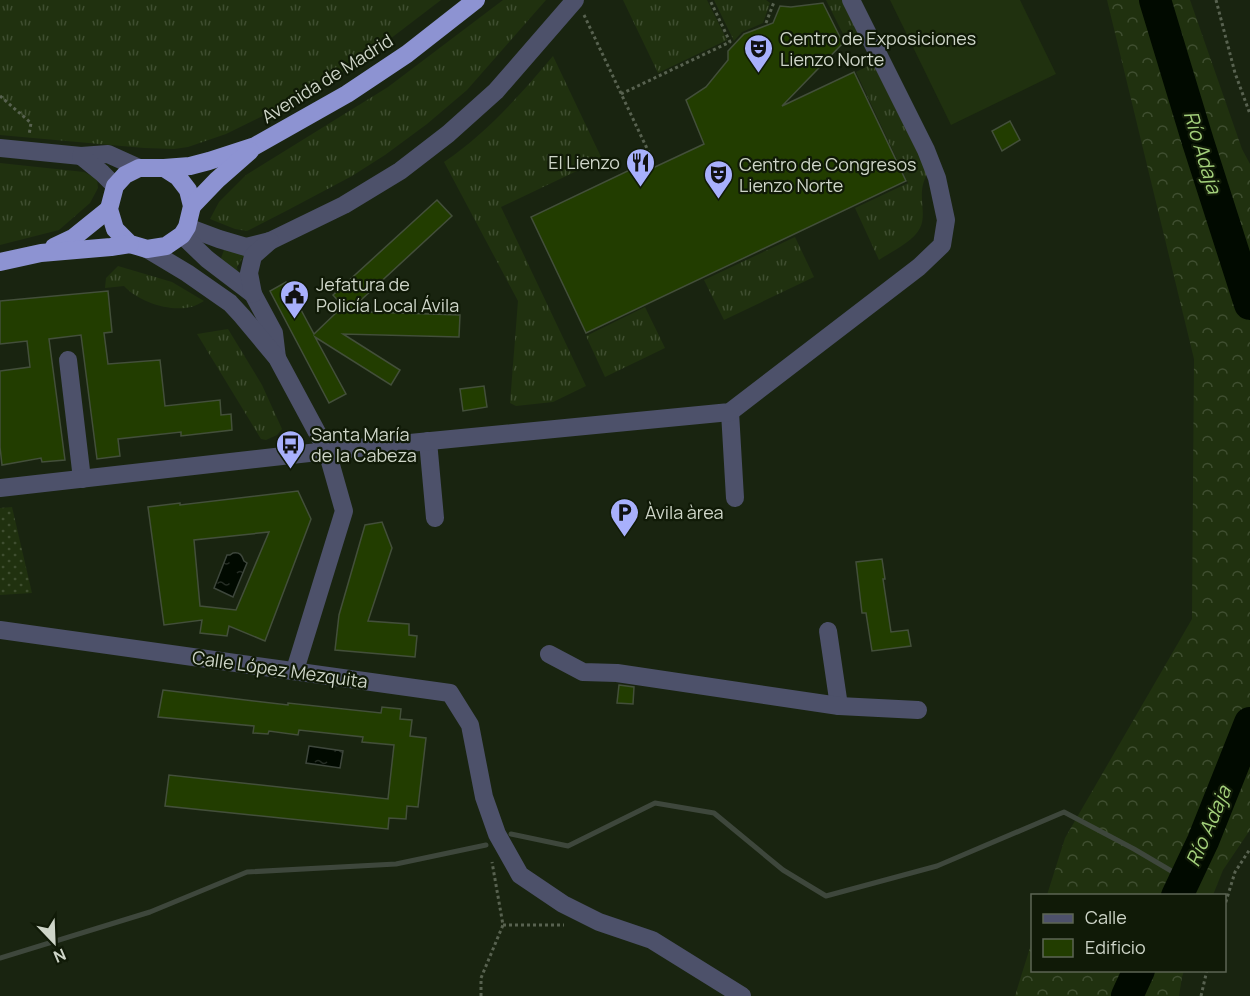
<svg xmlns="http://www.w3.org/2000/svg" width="1250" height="996" viewBox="0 0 1250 996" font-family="Manrope,sans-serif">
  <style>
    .grass { fill: url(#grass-tufts) }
    .forest { fill: url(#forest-crowns) }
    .garden { fill: url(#garden-dots) }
    .pitch { fill: #20310f }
    .water { fill: url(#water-ripples); stroke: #3e473c; stroke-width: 1.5 }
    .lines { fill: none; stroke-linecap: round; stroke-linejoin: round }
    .stream { stroke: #3e473c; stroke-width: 5 }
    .river { stroke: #010a00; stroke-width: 32 }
    .building { fill: #223d00; stroke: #434f3a; stroke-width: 1.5; fill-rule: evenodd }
    .path { stroke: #586250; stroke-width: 3; stroke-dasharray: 3 3; stroke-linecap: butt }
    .minor { stroke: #4d516a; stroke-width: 18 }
    .highway { stroke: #8d93d2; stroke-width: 18 }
    .labels { text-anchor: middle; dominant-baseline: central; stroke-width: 4.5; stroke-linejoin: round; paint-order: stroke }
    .poi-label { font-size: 18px; fill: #ced5c8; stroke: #101a07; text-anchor: start }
    .street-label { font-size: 18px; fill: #ced5c8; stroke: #101a07 }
    .water-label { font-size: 20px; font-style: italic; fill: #a3d07b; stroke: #101a07 }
  </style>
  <defs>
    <pattern id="grass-tufts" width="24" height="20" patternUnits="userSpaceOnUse" patternTransform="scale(1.5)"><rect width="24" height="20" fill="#20310f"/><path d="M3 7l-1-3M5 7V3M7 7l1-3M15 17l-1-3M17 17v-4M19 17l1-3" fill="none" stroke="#3f4e30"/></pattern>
    <pattern id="forest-crowns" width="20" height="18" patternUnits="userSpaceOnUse" patternTransform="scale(1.5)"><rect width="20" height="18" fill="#20310f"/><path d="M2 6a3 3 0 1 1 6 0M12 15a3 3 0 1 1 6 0" fill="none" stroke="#3f4e30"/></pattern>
    <pattern id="garden-dots" width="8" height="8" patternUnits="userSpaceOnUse" patternTransform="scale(1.5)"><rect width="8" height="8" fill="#20310f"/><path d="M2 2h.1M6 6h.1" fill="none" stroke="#3f4e30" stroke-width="1.8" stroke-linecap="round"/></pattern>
    <pattern id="water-ripples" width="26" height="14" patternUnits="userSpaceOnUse" patternTransform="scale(1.5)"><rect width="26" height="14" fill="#010a00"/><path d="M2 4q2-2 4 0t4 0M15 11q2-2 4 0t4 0" fill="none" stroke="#252d24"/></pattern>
  </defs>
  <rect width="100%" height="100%" fill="#192410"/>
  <g class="grass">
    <path d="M0,0H441L369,55L305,95L226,134L188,147L174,149L144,148L0,135Z"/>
    <path d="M503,0H546L467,90L427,124L385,155L352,176L288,210L247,231L235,229L210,219L219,202L246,175L388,87Z"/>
    <path d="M623,0H707L727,40L658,73Z"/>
    <path d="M714,0H766L770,3L763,23L742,32L734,41Z"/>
    <path d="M826,0H844L860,33L846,40Z"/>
    <path d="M553,56L602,159L501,207L586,386L553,402L516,406L510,403L518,301L444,162C487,133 521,94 553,56Z"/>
    <path d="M874,63L928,173C915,193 928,212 920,228C914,241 891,252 879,260L855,208L908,183L856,72Z"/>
    <path d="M0,163L84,172L97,179L98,188L90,203L59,230L0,245Z"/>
    <path d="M795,237L814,277L724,320L704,280Z"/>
    <path d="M224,250L245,254L237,267L238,273L220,261Z"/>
    <path d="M118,266L172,282L204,301C200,303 195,306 191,307C169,312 139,302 124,286L105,288L106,278Z"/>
    <path d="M645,307L665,348L605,377L586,336Z"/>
    <path d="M228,329L262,385L282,429L277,435L266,440L261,439L197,334Z"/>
  </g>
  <g class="forest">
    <path d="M1107,0H1190L1242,149L1250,164V830L1223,870L1213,895H1047L1065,838L1192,619L1194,359Z"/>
    <path d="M1032,941V970L1184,971L1182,977L1179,996H1015Z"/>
  </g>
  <path class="garden" d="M12,507L32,593L0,595V508Z"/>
  <path class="pitch" d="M890,0H1020L1056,74L951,125Z"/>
  <g class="water">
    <path d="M233,553C240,552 242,555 244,561L247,563L233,597L214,588L227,555H230Z"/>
    <path d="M309,746L343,751L340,768L306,763Z"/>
  </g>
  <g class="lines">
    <g class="stream">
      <path d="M511,834L568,846L655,803L714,813L783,870L826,896L937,866L1064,812L1134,849L1185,879"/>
      <path d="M0,958L150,912L247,872L396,864L486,845"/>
    </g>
    <g class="river">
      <path d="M1155,0L1198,142L1250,304"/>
      <path d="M1177,896L1203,841L1250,723"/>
      <path d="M1127,996L1139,970"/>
    </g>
  </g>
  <g class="building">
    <path d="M823,3L843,43L782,106L854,72L906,181L586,333L531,217L636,167L640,174L704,144L686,100L706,87L728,60V51L744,34L773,23L780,6L791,7Z"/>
    <path d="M1010,121L1020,140L1002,151L992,131Z"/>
    <path d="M437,200L452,216L348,312L333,295Z"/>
    <path d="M286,282L314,334L338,311L460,315L459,337L343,334L400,370L391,385L315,337L346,394L329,403L270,291Z"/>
    <path d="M108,291L112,332L104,333L108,364L160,360L165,406L220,400L221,415L231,414L232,430L181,436V432L118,439L120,456L97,459L81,335L49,339L65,460L42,462L41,458L2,465L0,447V371L30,367L27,341L0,344V301Z"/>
    <path d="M484,386L487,407L463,411L460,389Z"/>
    <path d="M298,491L311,519L265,641L229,626L227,636L200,633L202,620L164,625L148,507L180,503V505ZM269,532L236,610L200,606L194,540Z"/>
    <path d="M382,522L392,548L368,621L409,624V635L417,636L415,657L335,650L339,615L365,525Z"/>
    <path d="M882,559L885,579H883L891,632L908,630L911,646L872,651L866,613H862L856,562Z"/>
    <path d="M619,685L634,687L633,704L617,703Z"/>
    <path d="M163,690L288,705V703L381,713L382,707L401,709L400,719L412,720L410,736L426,738L418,807L407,806L406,819L389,818L388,829L165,806L169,775L388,799L394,745L362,742L363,737L299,730L298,735L269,731L268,734L253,733L254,726L158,717Z"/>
  </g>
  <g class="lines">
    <g class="path">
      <path d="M1216,0L1235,73L1250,114"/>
      <path d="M584,15L651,157"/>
      <path d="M766,23L774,2"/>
      <path d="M621,94L730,42L710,0"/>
      <path d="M0,96L31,123L29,135"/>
      <path d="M1224,908L1235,872L1250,849"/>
      <path d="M503,925H564"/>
      <path d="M481,996V978L503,925L492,862"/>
      <path d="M1201,996L1207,970"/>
    </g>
    <g class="minor">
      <path d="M0,148L81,156L108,154L139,168"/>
      <path d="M81,156L102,173L115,186"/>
      <path d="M187,227L219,239L246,247L270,241L344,205L400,171L448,134L496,91L575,0"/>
      <path d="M182,235L207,259L253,294L274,333L277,358"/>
      <path d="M147,249L187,273L230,303L242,316L277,358L327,451L344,511L295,670"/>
      <path d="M253,294L249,273L253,256L270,241"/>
      <path d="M68,360L82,479"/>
      <path d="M730,412L735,498"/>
      <path d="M428,441L435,518"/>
      <path d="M0,488L327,451L730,412L919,267L942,245L946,220L937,178L926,150L851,0"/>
      <path d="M0,630L450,693L470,725L484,797L497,834L520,875L563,904L599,922L652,940L742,996"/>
      <path d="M828,631L839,706"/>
      <path d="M549,654L583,672L617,673L839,706L918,710"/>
    </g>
    <g class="highway">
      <path d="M164,168L178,177L188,190L192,206L187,227L182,235L166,246L147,249L130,244L115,229L109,209L115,186L125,175L139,168H164L190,166L209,161L255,146L347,94L407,54L476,0"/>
      <path d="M192,206L217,180L250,151"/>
      <path d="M54,247L73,238L109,209"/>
      <path d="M0,262L41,253L111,247L130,244"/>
    </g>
  </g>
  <defs>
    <symbol id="theatre-pin" viewBox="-11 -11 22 30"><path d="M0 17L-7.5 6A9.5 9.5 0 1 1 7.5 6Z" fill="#a8b0fc" stroke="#101a07"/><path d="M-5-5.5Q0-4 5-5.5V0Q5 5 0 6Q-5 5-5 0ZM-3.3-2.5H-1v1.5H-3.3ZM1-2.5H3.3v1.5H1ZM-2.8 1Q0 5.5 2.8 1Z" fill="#111"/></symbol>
    <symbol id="restaurant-pin" viewBox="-11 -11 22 30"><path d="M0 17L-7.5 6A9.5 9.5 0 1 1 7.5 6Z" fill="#a8b0fc" stroke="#101a07"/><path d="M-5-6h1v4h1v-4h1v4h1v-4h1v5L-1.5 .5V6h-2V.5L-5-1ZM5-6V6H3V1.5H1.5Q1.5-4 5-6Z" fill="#111"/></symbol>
    <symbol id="civic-pin" viewBox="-11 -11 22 30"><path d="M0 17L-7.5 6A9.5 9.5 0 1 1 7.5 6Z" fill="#a8b0fc" stroke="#101a07"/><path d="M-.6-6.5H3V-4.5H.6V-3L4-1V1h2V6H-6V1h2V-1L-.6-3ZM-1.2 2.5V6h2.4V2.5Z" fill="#111"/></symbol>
    <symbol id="bus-pin" viewBox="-11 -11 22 30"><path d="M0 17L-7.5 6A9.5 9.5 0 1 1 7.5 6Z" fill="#a8b0fc" stroke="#101a07"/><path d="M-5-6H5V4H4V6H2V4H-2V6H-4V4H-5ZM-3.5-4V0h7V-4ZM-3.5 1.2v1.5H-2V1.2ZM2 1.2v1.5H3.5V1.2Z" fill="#111"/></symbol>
    <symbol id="parking-pin" viewBox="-11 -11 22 30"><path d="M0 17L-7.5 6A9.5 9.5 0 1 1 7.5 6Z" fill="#a8b0fc" stroke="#101a07"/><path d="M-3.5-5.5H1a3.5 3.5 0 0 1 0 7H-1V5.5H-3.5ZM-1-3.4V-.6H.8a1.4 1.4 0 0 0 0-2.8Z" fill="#111"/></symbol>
  </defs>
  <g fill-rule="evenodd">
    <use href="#theatre-pin" x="742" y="32" width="33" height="45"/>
    <use href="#restaurant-pin" x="624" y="146" width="33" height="45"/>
    <use href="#theatre-pin" x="702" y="158" width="33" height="45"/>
    <use href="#civic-pin" x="278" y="278" width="33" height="45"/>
    <use href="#bus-pin" x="274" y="428" width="33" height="45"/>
    <use href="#parking-pin" x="608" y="496" width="33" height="45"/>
  </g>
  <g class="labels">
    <g class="poi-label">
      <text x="780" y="38">Centro de Exposiciones<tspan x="780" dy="21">Lienzo Norte</tspan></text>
      <text x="620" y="162" text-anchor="end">El Lienzo</text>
      <text x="739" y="164">Centro de Congresos<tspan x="739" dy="21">Lienzo Norte</tspan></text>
      <text x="316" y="284">Jefatura de<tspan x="316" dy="21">Policía Local Ávila</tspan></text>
      <text x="311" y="434">Santa María<tspan x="311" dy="21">de la Cabeza</tspan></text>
      <text x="645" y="512">Àvila àrea</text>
    </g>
    <g class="street-label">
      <text transform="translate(327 78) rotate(-32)">Avenida de Madrid</text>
      <text transform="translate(280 669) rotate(8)">Calle López Mezquita</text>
    </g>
    <g class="water-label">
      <text transform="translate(1203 152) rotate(73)">Río Adaja</text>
      <text transform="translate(1208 826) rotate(-67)">Río Adaja</text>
    </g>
  </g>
  <rect x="1031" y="894" width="195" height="78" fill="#101a07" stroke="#5c6554" stroke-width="1.5"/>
  <rect x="1043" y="914" width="30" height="9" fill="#4d516a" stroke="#5c6554" stroke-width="1.5"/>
  <text x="1085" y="924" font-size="18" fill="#ced5c8">Calle</text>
  <rect x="1043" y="939" width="30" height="18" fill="#223d00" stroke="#5c6554" stroke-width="1.5"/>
  <text x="1085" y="954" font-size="18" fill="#ced5c8">Edificio</text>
  <g transform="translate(54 942) rotate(157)" stroke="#101a07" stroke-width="4.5" paint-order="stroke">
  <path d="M0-4.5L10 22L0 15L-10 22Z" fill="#ced5c8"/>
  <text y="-9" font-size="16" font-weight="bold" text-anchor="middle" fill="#ced5c8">N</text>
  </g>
</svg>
